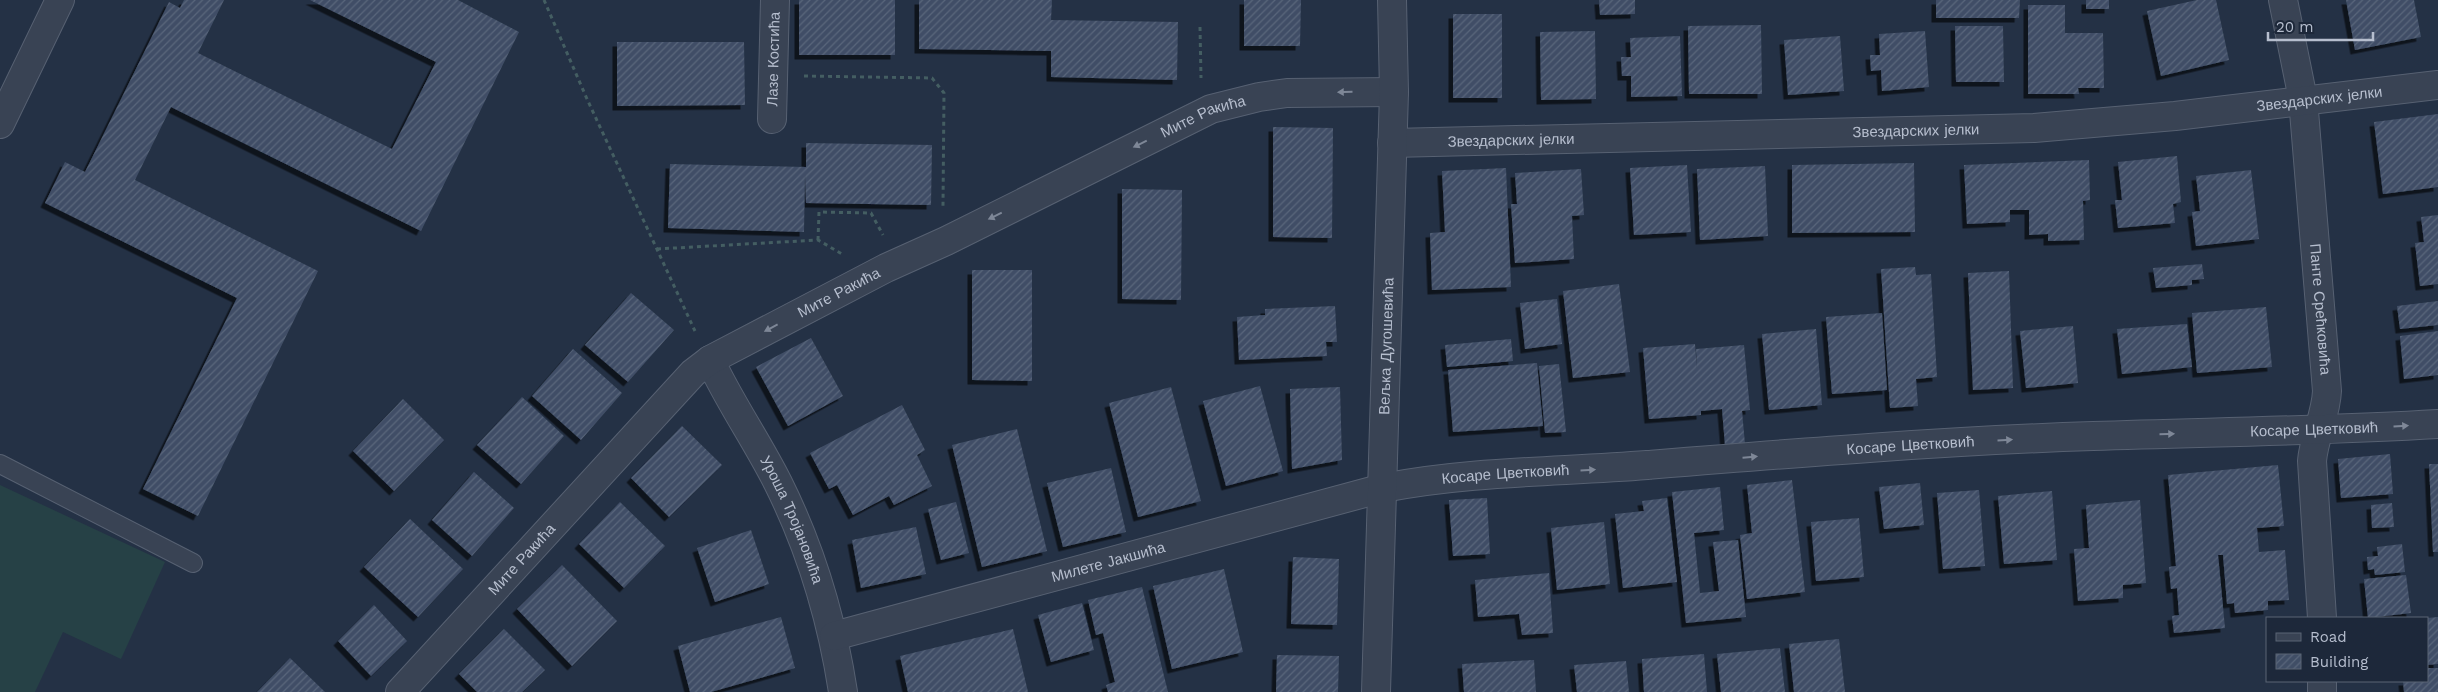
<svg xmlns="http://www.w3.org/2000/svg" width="2438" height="692" viewBox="0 0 2438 692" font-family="'Work Sans',sans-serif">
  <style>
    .grass { fill: #264146 }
    .building { fill: url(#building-hatch); filter: url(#shadow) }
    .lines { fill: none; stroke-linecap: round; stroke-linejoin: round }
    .service-casing { stroke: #576172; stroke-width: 20 }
    .minor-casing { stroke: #576172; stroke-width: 30 }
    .path { stroke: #445e62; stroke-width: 3; stroke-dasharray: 4 4; stroke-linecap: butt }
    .service { stroke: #394354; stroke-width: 18 }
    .minor { stroke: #394354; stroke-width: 28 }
    .oneway { fill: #7e8797 }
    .labels { text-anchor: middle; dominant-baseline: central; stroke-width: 5; stroke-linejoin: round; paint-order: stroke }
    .street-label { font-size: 15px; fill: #b6bece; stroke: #1d283a }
  </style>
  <defs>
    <pattern id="building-hatch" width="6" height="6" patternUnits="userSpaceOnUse" patternTransform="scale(1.25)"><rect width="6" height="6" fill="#404e66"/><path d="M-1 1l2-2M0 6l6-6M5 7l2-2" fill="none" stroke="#59667b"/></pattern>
    <filter id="shadow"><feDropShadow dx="-4.5" dy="4.5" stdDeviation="0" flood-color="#0009"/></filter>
  </defs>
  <rect width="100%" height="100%" fill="#243145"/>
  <path class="grass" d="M0,485L165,562L121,659L63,632L35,692H0Z"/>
  <g class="building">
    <path d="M184,0H224L198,53L392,149L436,62L310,0H458L519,32L421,231L171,107L135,180L318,271L198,516L143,489L237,298L45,203L65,162L85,172L169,2L180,8Z"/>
    <rect x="799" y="0" width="96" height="55"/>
    <path d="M919,0H1052L1051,20L1178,22L1177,80L1051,77V51L919,49Z"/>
    <path d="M1244,0H1301L1300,46H1244Z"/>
    <path d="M1599,0H1635V14L1600,15Z"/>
    <path d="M1936,0H2020L2019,18H1936Z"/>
    <rect x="2086" y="0" width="23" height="9"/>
    <path d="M2197,0H2216L2229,60L2161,76L2147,11Z"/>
    <path d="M2346,0H2414L2421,37L2355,50Z"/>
    <path d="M2028,5H2065V33H2103L2104,88H2078L2079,94H2028Z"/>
    <rect x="1453" y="14" width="49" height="84"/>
    <path d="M1761,25L1762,94H1689L1688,26Z"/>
    <path d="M1955,26H2003L2004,82H1956Z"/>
    <path d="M1595,31L1596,99L1541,100L1540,32Z"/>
    <path d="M1925,31L1929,87L1882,91L1881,70L1871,71L1870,55H1880L1879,34Z"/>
    <path d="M1680,36L1682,96L1631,97V76H1622L1621,57H1631L1630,38Z"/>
    <path d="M1840,36L1844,91L1788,95L1784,40Z"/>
    <path d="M617,42H744L745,105L617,106Z"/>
    <path d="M2438,114V187L2383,194L2374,122Z"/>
    <path d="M1273,127L1333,128L1332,238L1273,237Z"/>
    <path d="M806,143L932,145L931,205L806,203L805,174L804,232L668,228L670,164L806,167Z"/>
    <path d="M2177,156L2181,202L2173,204L2175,223L2118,228L2115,200H2122L2118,162Z"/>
    <path d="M2089,160L2090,200L2083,201L2084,240L2048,241V234L2029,235V210H2010V222L1967,224L1964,165Z"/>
    <path d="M1914,163L1915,232L1792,233V165Z"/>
    <path d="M1687,165L1691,232L1634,235L1630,168Z"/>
    <path d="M1765,166L1768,236L1700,240L1697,169Z"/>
    <path d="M1506,168L1511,287L1432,290L1430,233L1445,232L1442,171Z"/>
    <path d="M1581,169L1584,215L1572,216L1574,259L1515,263L1511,204H1517L1515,173Z"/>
    <path d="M2251,170L2259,239L2196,246L2192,212L2200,211L2196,176Z"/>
    <path d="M1122,189L1182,190L1181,300L1122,299Z"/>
    <path d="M2438,215V284L2420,286L2415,243L2424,242L2421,217Z"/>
    <path d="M2202,264L2204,279L2192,280V285L2156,288L2153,268Z"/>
    <path d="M1915,267L1916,275L1931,274L1937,377L1916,379L1918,406L1890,408L1881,269Z"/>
    <path d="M972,270H1032V381L972,380Z"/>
    <path d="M2009,271L2013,388L1973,390L1968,273Z"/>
    <path d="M1619,284L1630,372L1573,378L1563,291Z"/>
    <path d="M631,293L674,330L628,382L585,345Z"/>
    <path d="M1557,299L1562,344L1525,349L1520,303Z"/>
    <path d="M2438,301V325L2400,329L2397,306Z"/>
    <path d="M1335,306L1337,342H1326L1327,356L1239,360L1237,317L1265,315V309Z"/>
    <path d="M2266,307L2272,367L2197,373L2192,313Z"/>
    <path d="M1882,313L1887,390L1832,394L1826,317Z"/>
    <path d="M2187,324L2192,367L2122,374L2117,329Z"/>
    <path d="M2073,326L2078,383L2026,388L2020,331Z"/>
    <path d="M1816,329L1822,405L1769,410L1762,334Z"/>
    <path d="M2438,331V375L2404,379L2400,336Z"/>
    <path d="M811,338L843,396L788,426L756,367Z"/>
    <path d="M1511,339L1513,361L1447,367L1445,345Z"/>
    <path d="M1695,344L1697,369L1696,349L1744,345L1750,410L1742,411L1745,444L1725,445L1722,409L1701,411V415L1649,419L1643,348Z"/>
    <path d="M573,349L622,393L581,440L532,396Z"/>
    <path d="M1537,363L1543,426L1453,432L1448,370Z"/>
    <path d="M1559,364L1566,432L1545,433L1539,366Z"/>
    <path d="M1260,386L1283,471L1226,486L1203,401Z"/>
    <path d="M1171,387L1201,501L1138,517L1109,403Z"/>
    <path d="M1340,387L1342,460L1292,469L1290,389Z"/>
    <path d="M522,397L564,436L521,484L477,445Z"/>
    <path d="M403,399L444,440L394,491L353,451Z"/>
    <path d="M902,405L925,450L917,455L932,486L894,505L889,496L853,515L837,485L829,489L810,453Z"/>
    <path d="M682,426L722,465L669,517L631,478Z"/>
    <path d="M1017,429L1047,551L982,567L952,445Z"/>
    <path d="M2390,454L2393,494L2341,498L2338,459Z"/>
    <path d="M2429,464H2438V552H2433Z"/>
    <path d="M2278,465L2284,526L2257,528L2259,552L2285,550L2289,600L2268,601V610L2235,613L2234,603L2227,604L2223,555H2218L2225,628L2174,633L2172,616L2179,615L2177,588L2171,589L2169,567L2176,566L2168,475Z"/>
    <path d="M1111,468L1126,532L1063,547L1047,483Z"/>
    <path d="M474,472L514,508L472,556L432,520Z"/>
    <path d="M1792,480L1805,592L1747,599L1740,535L1752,533L1747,485Z"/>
    <path d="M1920,483L1924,525L1884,529L1879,487Z"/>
    <path d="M1720,487L1724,530L1694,533L1700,593L1719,591L1713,542L1738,540L1746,617L1686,623L1672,492Z"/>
    <path d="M1979,490L1985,566L1943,569L1937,493Z"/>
    <path d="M2052,491L2057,560L2004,564L1998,496Z"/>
    <path d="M1487,498L1490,554L1453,556L1449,500Z"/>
    <path d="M1667,498L1677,582L1623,588L1615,514L1644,511L1642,501Z"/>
    <path d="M2140,500L2146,583L2123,585V598L2078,601L2074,549L2089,548L2086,505Z"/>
    <path d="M620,502L665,546L624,588L579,544Z"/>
    <path d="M956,502L969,553L941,560L928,509Z"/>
    <path d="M2392,503L2394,527L2372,528L2371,505Z"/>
    <path d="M1859,518L1864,577L1816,581L1811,522Z"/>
    <path d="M410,519L463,569L418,617L364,567Z"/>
    <path d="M1604,522L1610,584L1557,590L1551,528Z"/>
    <path d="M916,527L926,574L861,588L852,540Z"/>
    <path d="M751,530L769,584L715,602L697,548Z"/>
    <path d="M2402,544L2405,572L2375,575L2374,569L2368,570L2367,557L2378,556L2377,547Z"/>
    <path d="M1293,557L1339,559L1337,625L1291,624Z"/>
    <path d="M562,565L617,621L572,666L517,609Z"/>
    <path d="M1224,569L1243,652L1172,669L1153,586Z"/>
    <path d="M1549,573L1553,633L1522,635L1519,614L1478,617L1475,580Z"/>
    <path d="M2406,575L2411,613L2368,618L2364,579Z"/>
    <path d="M1142,587L1168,692H1108L1106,685L1115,682L1103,633L1096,635L1088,600Z"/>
    <path d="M1082,603L1094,650L1051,662L1038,615Z"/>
    <path d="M374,605L407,641L371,676L338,641Z"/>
    <path d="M781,617L795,668L711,692H690L678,646Z"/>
    <path d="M2438,617V664L2427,665V618Z"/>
    <path d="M504,629L545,670L522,692H477L459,674Z"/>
    <path d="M1013,629L1028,692H908L900,656Z"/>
    <path d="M1839,639L1845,692H1794L1789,644Z"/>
    <path d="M1780,648L1785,692H1721L1717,654Z"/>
    <path d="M1704,654L1707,692H1644L1642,659Z"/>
    <path d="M1277,655L1339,656L1338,692H1276Z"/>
    <path d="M290,658L325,692H257Z"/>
    <path d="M1534,660L1536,692H1464L1462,664Z"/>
    <path d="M1626,661L1629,692H1577L1574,665Z"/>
    <path d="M2427,668H2438V692H2404L2403,681H2427Z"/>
  </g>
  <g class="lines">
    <defs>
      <path id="service" d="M0,464L193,563"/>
      <g id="minor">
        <path id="s1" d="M2283,0L2303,99L2327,391C2326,415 2314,437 2312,461L2322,618"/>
        <path id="s2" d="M772,119L775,0"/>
        <path d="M0,124L60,0"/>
        <path id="s3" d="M1392,143L2034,128L2175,116L2438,85"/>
        <path id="s4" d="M710,360C730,403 757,441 778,483C811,549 832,620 843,692"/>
        <path id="s5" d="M834,636L1383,488C1470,471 1559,472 1647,465C1796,453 1944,441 2093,436C2208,432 2323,431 2438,424"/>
        <path id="s6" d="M400,692L693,373L710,360L886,268L946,241L1211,109L1259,97L1287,93L1394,92"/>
        <path id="s7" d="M1376,692L1394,92L1392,0"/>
        <path d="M2322,692V681"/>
      </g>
    </defs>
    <use href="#service" class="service-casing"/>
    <use href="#minor" class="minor-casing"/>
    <g class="path">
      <path d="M544,0L587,99L695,331"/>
      <path d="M1200,27L1201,78"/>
      <path d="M804,76L932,78L944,93L943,206"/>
      <path d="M818,240L819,212L871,213L883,235"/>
      <path d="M657,249L818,240L842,254"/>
    </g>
    <use href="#service" class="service"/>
    <use href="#minor" class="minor"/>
  </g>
  <defs><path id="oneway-solid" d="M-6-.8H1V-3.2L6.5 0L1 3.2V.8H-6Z" transform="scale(1.25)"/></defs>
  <g class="oneway">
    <use href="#oneway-solid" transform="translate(1345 92) rotate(179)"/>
    <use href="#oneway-solid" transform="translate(1140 144) rotate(154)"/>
    <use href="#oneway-solid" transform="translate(995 216) rotate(154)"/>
    <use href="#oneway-solid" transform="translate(771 328) rotate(152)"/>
    <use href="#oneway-solid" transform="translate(2401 426) rotate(-4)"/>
    <use href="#oneway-solid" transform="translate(2167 434) rotate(-1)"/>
    <use href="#oneway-solid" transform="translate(2005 440) rotate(-3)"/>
    <use href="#oneway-solid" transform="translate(1750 457) rotate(-5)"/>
    <use href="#oneway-solid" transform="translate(1588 470) rotate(-3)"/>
  </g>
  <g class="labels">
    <g class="street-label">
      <text stroke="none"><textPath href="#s2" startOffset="60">Лазе Костића</textPath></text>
      <text stroke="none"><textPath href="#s3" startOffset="929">Звездарских јелки</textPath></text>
      <text stroke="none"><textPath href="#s6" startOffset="1005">Мите Ракића</textPath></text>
      <text stroke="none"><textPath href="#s3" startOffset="524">Звездарских јелки</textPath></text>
      <text stroke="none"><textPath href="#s3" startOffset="119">Звездарских јелки</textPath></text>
      <text stroke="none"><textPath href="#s6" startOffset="600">Мите Ракића</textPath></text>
      <text stroke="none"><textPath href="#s1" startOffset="312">Панте Срећковића</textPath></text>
      <text stroke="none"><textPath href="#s7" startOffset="346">Вељка Дугошевића</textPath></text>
      <text stroke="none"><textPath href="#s5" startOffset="1502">Косаре Цветковић</textPath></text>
      <text stroke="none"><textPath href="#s5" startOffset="1098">Косаре Цветковић</textPath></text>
      <text stroke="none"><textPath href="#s5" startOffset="692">Косаре Цветковић</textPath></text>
      <text stroke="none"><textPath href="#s4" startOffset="180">Уроша Тројановића</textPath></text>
      <text stroke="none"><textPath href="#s6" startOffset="180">Мите Ракића</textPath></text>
      <text stroke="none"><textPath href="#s5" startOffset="284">Милете Јакшића</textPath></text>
    </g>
  </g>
  <rect x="2266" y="617" width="162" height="65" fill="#1d283a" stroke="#5a6475"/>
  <rect x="2276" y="633" width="25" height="8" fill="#394354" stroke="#5a6475"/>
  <text x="2310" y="642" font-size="15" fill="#b6bece">Road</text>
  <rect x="2276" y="654" width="25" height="15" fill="url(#building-hatch)" stroke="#5a6475"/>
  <text x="2310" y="667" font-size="15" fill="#b6bece">Building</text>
  <path d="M2268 32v8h105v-8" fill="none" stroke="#b6bece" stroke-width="2.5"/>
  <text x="2276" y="32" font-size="15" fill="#b6bece" stroke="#1d283a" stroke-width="4" paint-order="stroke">20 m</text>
</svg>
